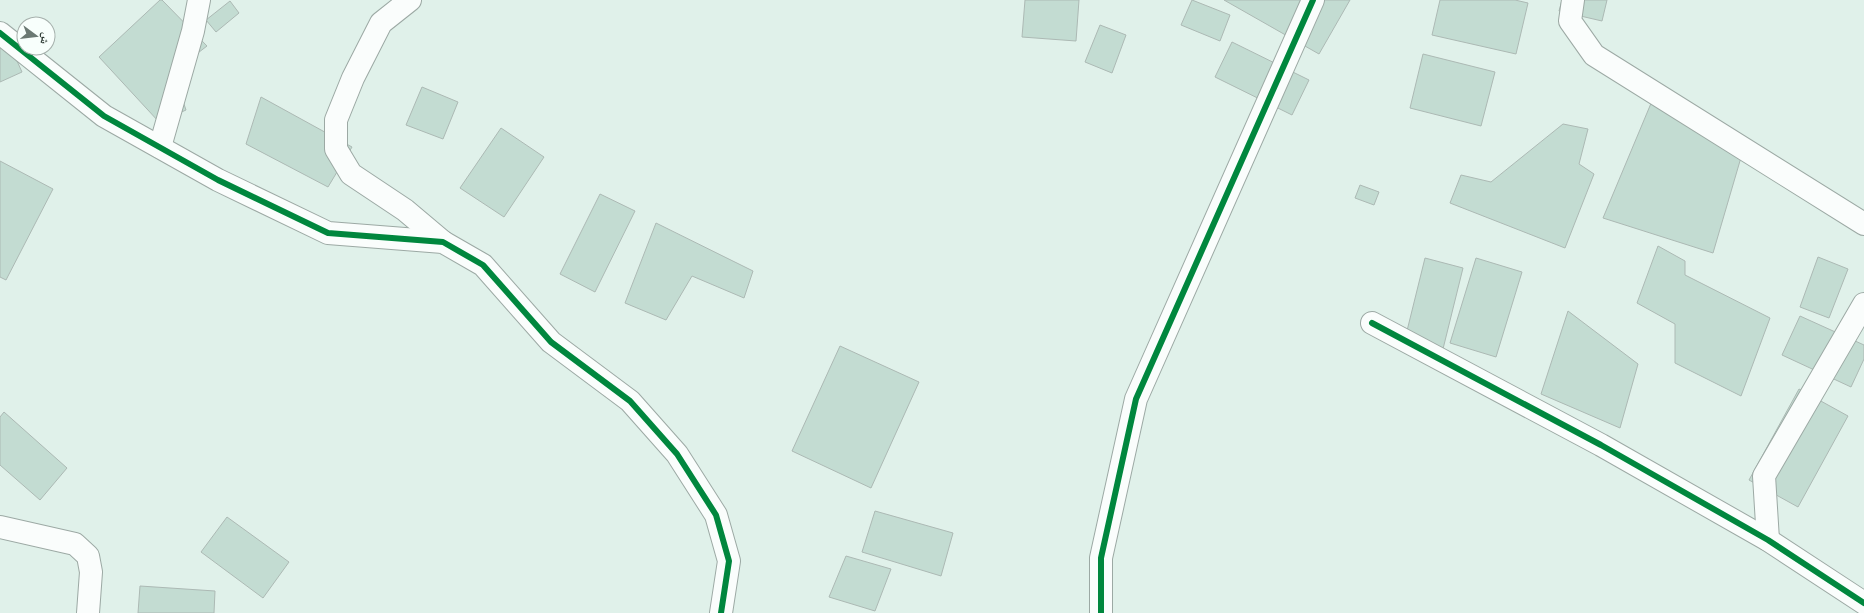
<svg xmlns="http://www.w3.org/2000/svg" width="1864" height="613" viewBox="0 0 1864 613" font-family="Poppins,'Noto Naskh Arabic',sans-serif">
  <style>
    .building { fill: #c3dcd2; stroke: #acb9b4 }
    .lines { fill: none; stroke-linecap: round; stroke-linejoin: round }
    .minor-casing { stroke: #9ca9a4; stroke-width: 24 }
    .minor { stroke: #fafdfc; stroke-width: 22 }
    .cycleway-casing { stroke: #f8fffc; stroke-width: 8 }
    .cycleway { stroke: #00873e; stroke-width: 6 }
  </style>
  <rect width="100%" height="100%" fill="#e0f1ea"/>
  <g class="building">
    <path d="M160,0H162L207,46L173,72L186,110L159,122L99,57Z"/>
    <path d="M1025,0H1079L1076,41L1022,37Z"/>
    <path d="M1192,0L1230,15L1220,41L1181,25Z"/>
    <path d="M1224,0H1350L1319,54Z"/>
    <path d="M1440,0H1515L1528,3L1516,54L1432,35Z"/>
    <path d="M1562,0H1607L1602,21L1559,11Z"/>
    <path d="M230,1L239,13L216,32L206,20Z"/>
    <path d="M1100,25L1126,35L1112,73L1085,62Z"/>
    <path d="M8,41L22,72L0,82V45Z"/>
    <path d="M1232,42L1309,80L1292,115L1215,77Z"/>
    <path d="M1423,54L1495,72L1481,126L1410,108Z"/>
    <path d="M422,87L458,102L443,139L406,125Z"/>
    <path d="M261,97L352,147L328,187L246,144Z"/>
    <path d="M1652,101L1742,154L1713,253L1603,218Z"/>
    <path d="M1563,124L1588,129L1579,164L1594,174L1565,248L1450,203L1461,175L1491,182Z"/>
    <path d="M501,128L544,157L504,217L460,188Z"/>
    <path d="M0,161L53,189L6,280L0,277Z"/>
    <path d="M1360,185L1379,192L1374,205L1355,198Z"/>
    <path d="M600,194L635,211L595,292L560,274Z"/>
    <path d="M656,223L753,271L744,298L692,276L666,320L625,303Z"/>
    <path d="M1658,246L1685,261V275L1770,318L1741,396L1675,363V324L1637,303Z"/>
    <path d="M1818,257L1848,269L1829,318L1800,307Z"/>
    <path d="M1425,258L1463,268L1441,357L1403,347Z"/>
    <path d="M1476,258L1522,272L1496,357L1450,343Z"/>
    <path d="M1568,311L1638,364L1620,428L1541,394Z"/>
    <path d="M1800,316L1864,345V359L1851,387L1782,355Z"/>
    <path d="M840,346L919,382L871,488L792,451Z"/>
    <path d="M1799,389L1848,416L1798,507L1749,480Z"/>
    <path d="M4,412L67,468L40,500L0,465V417Z"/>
    <path d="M875,511L953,533L941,576L862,552Z"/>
    <path d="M227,517L289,562L263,598L201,552Z"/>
    <path d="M846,556L891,569L875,611L829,597Z"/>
    <path d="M140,586L215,591L214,613H138Z"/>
  </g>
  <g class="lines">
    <defs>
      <g id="minor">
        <path d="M410,0L381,23L353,78L336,120V149L351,174L405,210L443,242"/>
        <path d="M1573,0L1570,21L1594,55L1864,224"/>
        <path d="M0,33L104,116L218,180L328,233L443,242L483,265L551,342L630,401L677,454L716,515L729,561L721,613"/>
        <path d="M160,147L193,31L199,0"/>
        <path d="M1372,323L1601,445L1768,540L1864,603"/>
        <path d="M0,527L75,544L88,556L91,572L88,613"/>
        <path d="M1768,540L1764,476L1864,304"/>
        <path d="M1101,613V558L1136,399L1313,0"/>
      </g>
    </defs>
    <use href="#minor" class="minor-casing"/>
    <use href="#minor" class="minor"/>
    <defs>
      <g id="cycleway">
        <path d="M0,33L104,116L218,180L328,233L443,242L483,265L551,342L630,401L677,454L716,515L729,561L721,613"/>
        <path d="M1372,323L1601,445L1768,540L1864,603"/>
        <path d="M1101,613V558L1136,399L1313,0"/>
      </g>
    </defs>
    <use href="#cycleway" class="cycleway-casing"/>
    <use href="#cycleway" class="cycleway"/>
  </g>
  <g transform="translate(36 36) rotate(105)"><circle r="19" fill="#f8fffc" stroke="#a6b0ac"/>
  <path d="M0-3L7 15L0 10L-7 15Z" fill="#6b7973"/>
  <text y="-6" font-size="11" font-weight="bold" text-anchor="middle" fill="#2c3933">ش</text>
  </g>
</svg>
